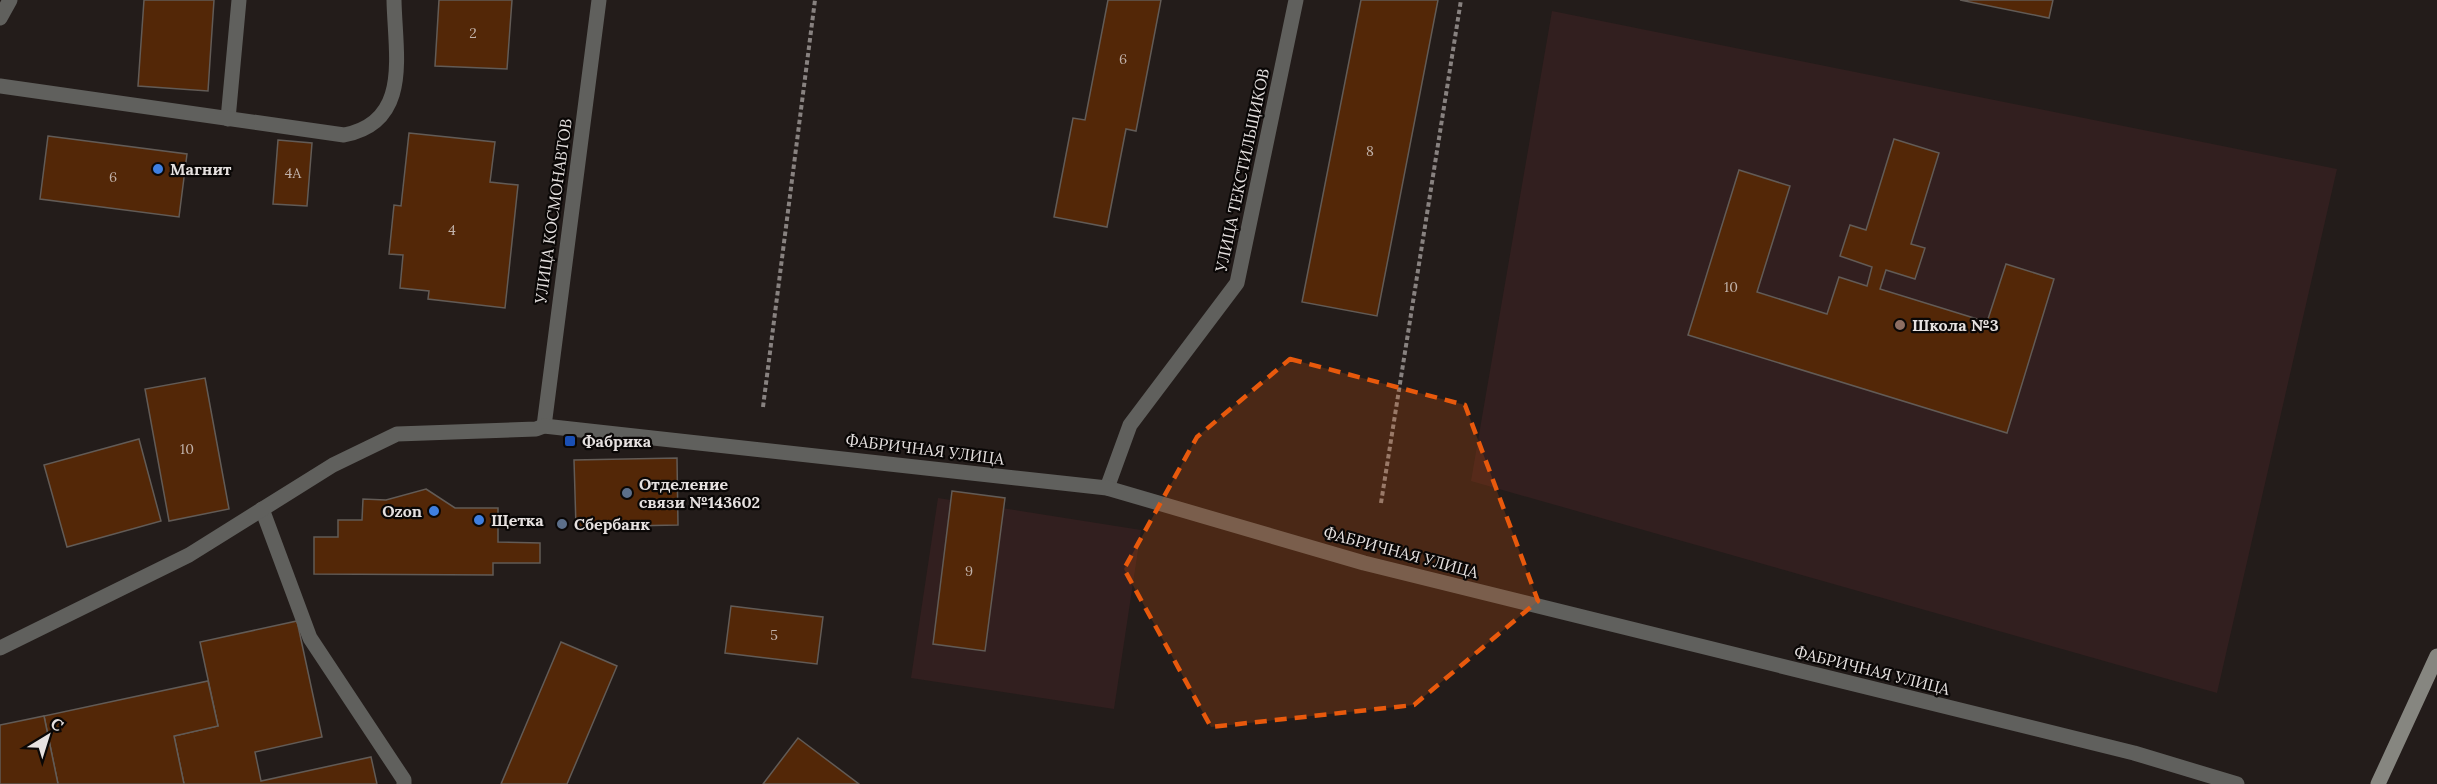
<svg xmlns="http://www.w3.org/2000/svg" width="2437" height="784" viewBox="0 0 2437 784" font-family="Lora,serif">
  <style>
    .education { fill: #321f1f }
    .building { fill: #532707; stroke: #625b56; stroke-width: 1.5 }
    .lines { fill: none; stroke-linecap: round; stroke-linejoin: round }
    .path { stroke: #888280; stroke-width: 4; stroke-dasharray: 4.5 3; stroke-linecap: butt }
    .service { stroke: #60605d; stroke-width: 15 }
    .minor { stroke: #60605d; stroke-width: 15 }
    .secondary { stroke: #868680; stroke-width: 15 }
    .marked { fill: #e8590c; fill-opacity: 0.2; stroke: #e8590c; stroke-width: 4.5; stroke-dasharray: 12 8; stroke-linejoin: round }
    .shop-dot { fill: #3f7fe0; stroke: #0a0706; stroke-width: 2 }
    .education-dot { fill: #8d6e63; stroke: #0a0706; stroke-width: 2 }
    .transit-dot { fill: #1a4fb4; stroke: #0a0706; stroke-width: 2 }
    .service-dot { fill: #5c6f8a; stroke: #0a0706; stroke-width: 2 }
    .labels { text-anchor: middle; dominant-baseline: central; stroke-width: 4.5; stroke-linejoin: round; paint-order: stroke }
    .number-label { font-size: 14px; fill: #c1b2aa }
    .poi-label { font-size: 16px; font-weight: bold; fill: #e6e1e0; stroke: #0a0706; text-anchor: start }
    .street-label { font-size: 16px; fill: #e6e1e0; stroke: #0a0706 }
  </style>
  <rect width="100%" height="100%" fill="#231c1a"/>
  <g class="education">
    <path d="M1552,11L2337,169L2217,693L1471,481Z"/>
    <path d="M938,498L1141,530L1114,709L911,678Z"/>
  </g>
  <g class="building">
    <path d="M144,0H214L208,91L138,86Z"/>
    <path d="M439,0H512L507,69L435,66Z"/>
    <path d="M1108,0H1161L1136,131L1126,129L1107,227L1054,217L1073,118L1085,120Z"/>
    <path d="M1361,0H1438L1377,316L1302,302Z"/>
    <path d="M1960,0H2053L2049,18Z"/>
    <path d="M409,133L495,142L490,182L518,185L505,308L428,299L429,291L400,288L403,255L389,254L394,205L401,206Z"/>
    <path d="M48,136L187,154L179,217L40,199Z"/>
    <path d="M1894,139L1939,153L1911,244L1925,248L1915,279L1886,270L1880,289L1987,322L2006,264L2054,279L2007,433L1688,335L1739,170L1790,186L1757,292L1827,314L1839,277L1867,286L1872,267L1840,256L1850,225L1866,230Z"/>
    <path d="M278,140L312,143L307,206L273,204Z"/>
    <path d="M205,378L229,509L169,521L145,389Z"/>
    <path d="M139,439L161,521L67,547L44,465Z"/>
    <path d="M677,458L678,525L576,527L574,460Z"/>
    <path d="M426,489L455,508H498V542L540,543V563H493V575L314,574V537H338V520H362L363,499L386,500Z"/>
    <path d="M952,491L1005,498L985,651L933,644Z"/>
    <path d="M731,606L823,617L817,664L725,653Z"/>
    <path d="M297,621L322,737L255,752L261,781L371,757L377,784H184L174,736L218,726L200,642Z"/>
    <path d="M561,642L617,666L567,784H501Z"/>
    <path d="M208,681L218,726L174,736L184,784H58L44,716Z"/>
    <path d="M44,716L58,784H0V725Z"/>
    <path d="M798,738L859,784H763Z"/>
  </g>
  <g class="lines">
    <g class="path">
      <path d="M763,407L815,0"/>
      <path d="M1381,503L1461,0"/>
    </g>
    <g class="service">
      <path d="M228,119L239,0"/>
      <path d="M262,509L310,638L404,780V784"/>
    </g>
    <g class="minor">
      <path d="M0,18L10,0"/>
      <path d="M0,86L344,135C412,122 395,54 394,0"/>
      <path d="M544,426L599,0"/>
      <path d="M1107,488L1130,425L1237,283L1296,0"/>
      <path d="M0,648L189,555L333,465L397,434L536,429L544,426L1107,488L1364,563L2134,753L2237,784"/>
    </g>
    <path class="secondary" d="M2378,784L2437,656"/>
  </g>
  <path class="marked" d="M1290,359L1465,405L1538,601L1414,705L1211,727L1124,569L1197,437Z"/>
  <g class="shop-dot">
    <circle cx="158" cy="169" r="6"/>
    <circle cx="434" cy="511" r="6"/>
    <circle cx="479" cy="520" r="6"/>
  </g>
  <circle class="education-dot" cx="1900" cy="325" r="6"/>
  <rect class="transit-dot" x="564" y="435" width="12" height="12" rx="3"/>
  <g class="service-dot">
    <circle cx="627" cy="493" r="6"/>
    <circle cx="562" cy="524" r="6"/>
  </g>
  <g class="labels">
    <g class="number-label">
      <text x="473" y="33">2</text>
      <text x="1123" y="59">6</text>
      <text x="1370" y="151">8</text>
      <text x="293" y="173">4А</text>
      <text x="113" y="177">6</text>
      <text x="452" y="230">4</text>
      <text x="1731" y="287">10</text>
      <text x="187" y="449">10</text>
      <text x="969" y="571">9</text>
      <text x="774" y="635">5</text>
    </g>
    <g class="poi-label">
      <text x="170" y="169">Магнит</text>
      <text x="1912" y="325">Школа №3</text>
      <text x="582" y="441">Фабрика</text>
      <text x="639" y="484">Отделение<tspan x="639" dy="18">связи №143602</tspan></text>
      <text x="422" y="511" text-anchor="end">Ozon</text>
      <text x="491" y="520">Щетка</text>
      <text x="574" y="524">Сбербанк</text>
    </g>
    <g class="street-label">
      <text transform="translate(1242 170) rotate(-78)">УЛИЦА ТЕКСТИЛЬЩИКОВ</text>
      <text transform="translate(553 211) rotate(-82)">УЛИЦА КОСМОНАВТОВ</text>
      <text transform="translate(925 449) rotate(7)">ФАБРИЧНАЯ УЛИЦА</text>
      <text transform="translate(1401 552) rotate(15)">ФАБРИЧНАЯ УЛИЦА</text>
      <text transform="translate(1872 670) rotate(14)">ФАБРИЧНАЯ УЛИЦА</text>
    </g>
  </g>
  <g transform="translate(48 736) rotate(38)" stroke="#0a0706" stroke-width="4.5" paint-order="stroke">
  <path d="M0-4.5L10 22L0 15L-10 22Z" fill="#e6e1e0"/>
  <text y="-9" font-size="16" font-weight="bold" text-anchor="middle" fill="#e6e1e0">С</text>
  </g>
</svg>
